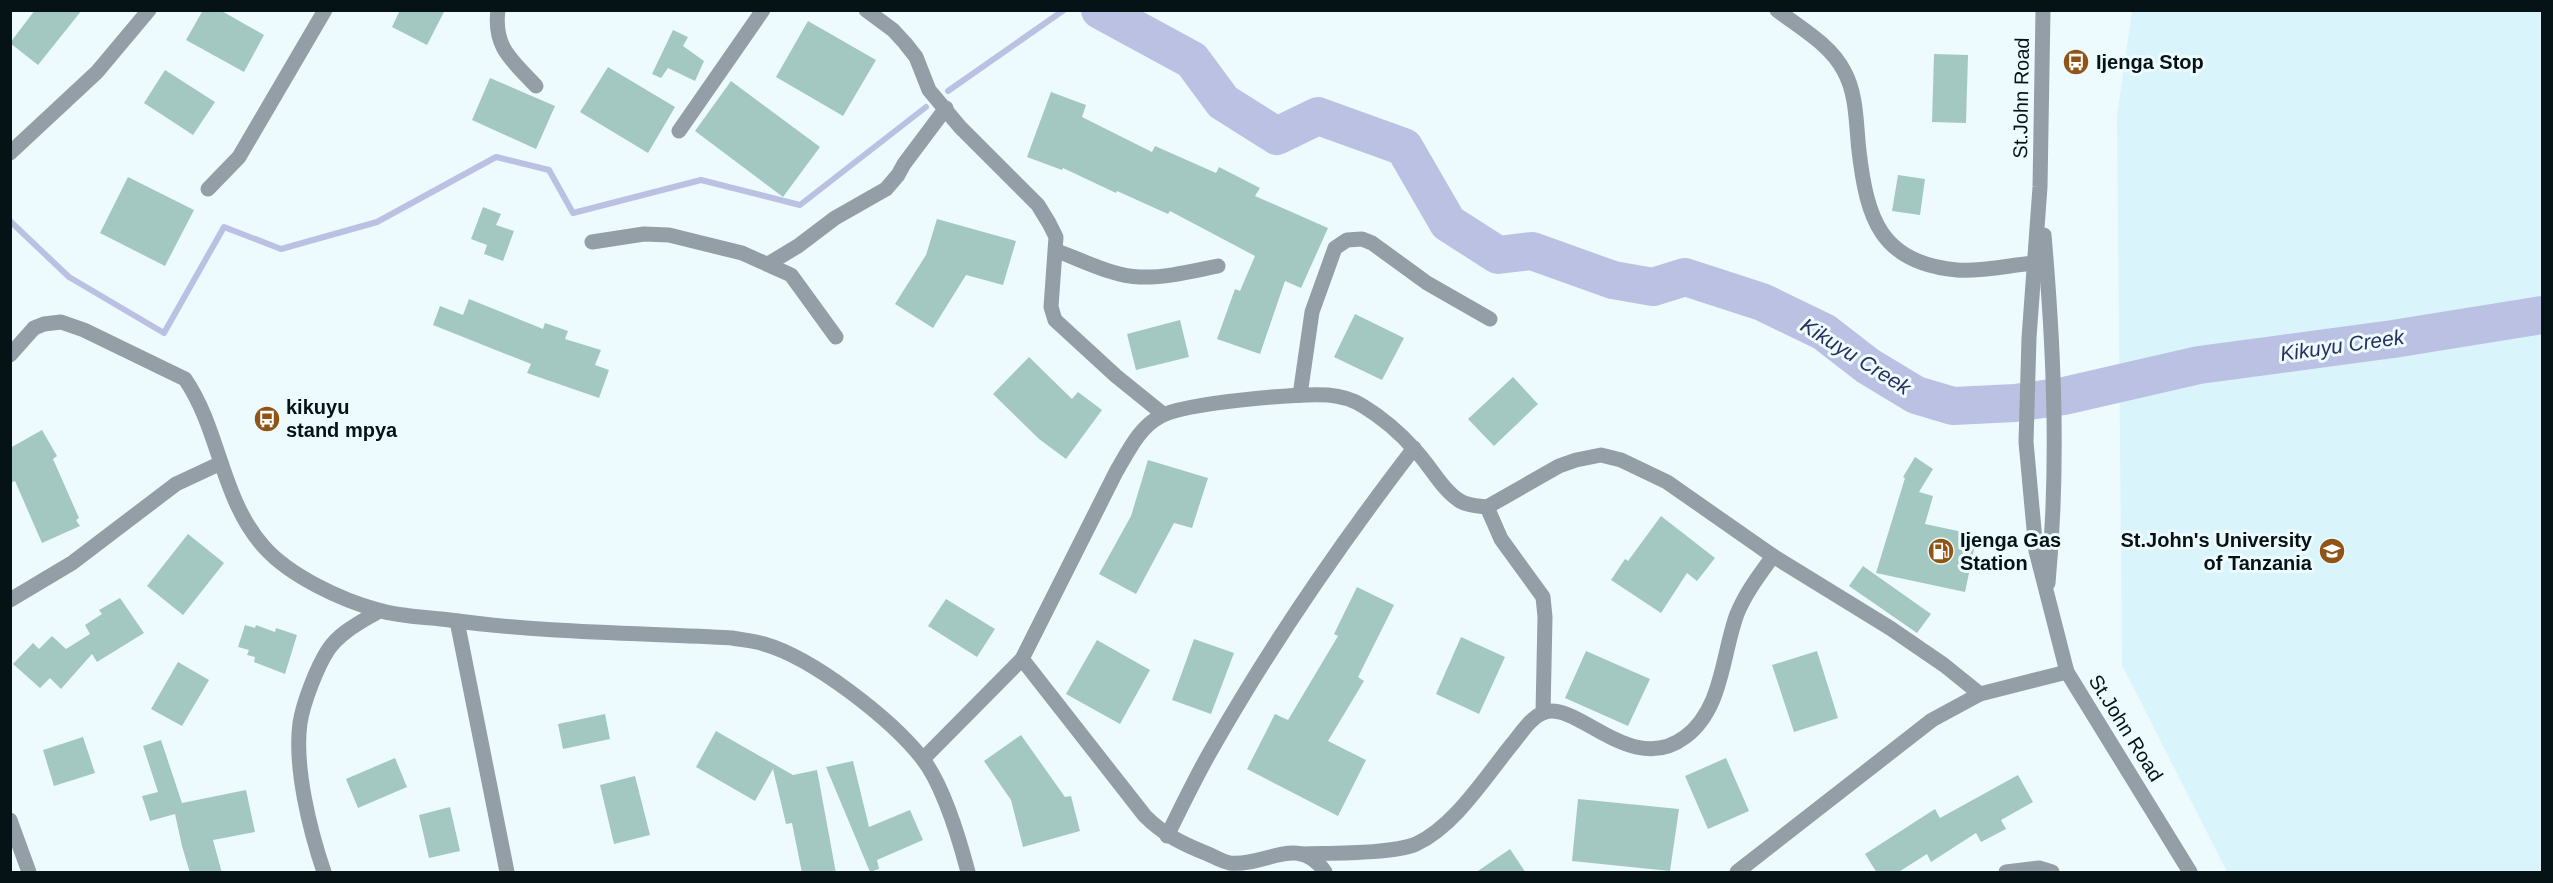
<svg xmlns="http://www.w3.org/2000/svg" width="2553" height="883" viewBox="0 0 2553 883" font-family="Helvetica,sans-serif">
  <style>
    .built { fill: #d9f4fb }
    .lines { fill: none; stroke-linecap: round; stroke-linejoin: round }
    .stream { stroke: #bac1e2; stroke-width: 6 }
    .river { stroke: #bac1e2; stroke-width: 38 }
    .building { fill: #a3c8c2 }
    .minor { stroke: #949ea7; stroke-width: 15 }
    .labels { text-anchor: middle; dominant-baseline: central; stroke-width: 6; stroke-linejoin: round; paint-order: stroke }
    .poi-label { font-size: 20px; font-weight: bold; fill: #061316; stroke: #edfbff; text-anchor: start }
    .street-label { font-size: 20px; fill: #061316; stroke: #edfbff }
    .water-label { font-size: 21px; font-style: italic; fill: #2a2f5b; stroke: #edfbff }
  </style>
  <rect width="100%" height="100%" fill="#edfbff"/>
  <path class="built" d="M2132,11H2542V872H2227L2122,665L2117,116Z"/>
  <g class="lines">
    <g class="stream">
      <path d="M948,91L1064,10"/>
      <path d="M10,221L69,277L164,333L224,227L281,249L377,222L496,157L549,170L573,213L701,180L800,205L926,107"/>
    </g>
    <path class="river" d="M1100,10L1192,60L1223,102L1277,136L1318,116L1404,147L1448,223L1498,255L1532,251L1613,280L1653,287L1685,277L1762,302L1824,332L1868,366L1916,395L1953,406L2015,403L2064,396L2199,365L2393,339L2542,315"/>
  </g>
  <g class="building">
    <path d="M35,10H82L38,65L10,43Z"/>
    <path d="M203,10H220L264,35L244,72L186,40Z"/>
    <path d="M400,10H445L427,45L392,27Z"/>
    <path d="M808,21L876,60L843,116L776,77Z"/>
    <path d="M673,30L688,37L683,46L704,61L695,81L668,68L661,78L652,74Z"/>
    <path d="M1934,54L1968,55L1966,123L1932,122Z"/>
    <path d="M608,67L675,107L648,153L580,112Z"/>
    <path d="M165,70L215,102L193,135L144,103Z"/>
    <path d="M490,78L555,106L536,149L472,120Z"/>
    <path d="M731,81L820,147L783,197L695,131Z"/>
    <path d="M1051,92L1086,105L1082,117L1152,152L1155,146L1216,173L1219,167L1260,188L1255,196L1328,228L1301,288L1285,281L1260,354L1217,339L1235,289L1240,291L1255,256L1170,211L1168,214L1117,191L1116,193L1063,168L1062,170L1027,157Z"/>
    <path d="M1898,175L1925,179L1920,215L1892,211Z"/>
    <path d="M128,177L194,210L165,266L100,233Z"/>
    <path d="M483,207L501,214L496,225L514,231L503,261L484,254L487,245L471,239Z"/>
    <path d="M937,219L1016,241L1003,285L966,275L933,328L895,304L926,255Z"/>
    <path d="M469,299L543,329L545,323L568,331L565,339L601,350L595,365L609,370L599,398L527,373L531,364L433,325L440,306L463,315Z"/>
    <path d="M1355,314L1404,338L1382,380L1334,357Z"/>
    <path d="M1180,320L1189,357L1136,370L1127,334Z"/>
    <path d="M1029,357L1072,399L1078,392L1102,410L1066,459L1039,439L993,394Z"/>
    <path d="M1513,377L1538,404L1494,446L1468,419Z"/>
    <path d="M42,430L57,456L53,459L79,518L76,520L80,526L42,543L15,481L10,483V448Z"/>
    <path d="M1915,457L1933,469L1919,492L1933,496L1925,524L1977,535L1965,592L1876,573L1905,478L1903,477Z"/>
    <path d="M1148,460L1208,478L1192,528L1174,523L1136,594L1099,574L1131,516Z"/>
    <path d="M1661,516L1715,558L1697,581L1687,573L1661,613L1611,580L1625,559L1628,561Z"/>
    <path d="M188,534L224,563L183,615L147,586Z"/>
    <path d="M1863,566L1931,614L1917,633L1849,586Z"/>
    <path d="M1357,587L1394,605L1358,677L1364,681L1328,741L1366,760L1338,816L1247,769L1275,714L1288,720L1338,636L1334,634Z"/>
    <path d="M120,598L144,633L97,662L92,654L61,689L50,678L40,688L13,664L33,643L39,649L52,636L66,649L90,634L85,625L102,614L99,610Z"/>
    <path d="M946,599L995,629L977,657L928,626Z"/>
    <path d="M245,625L255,628L256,625L275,632L276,628L297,635L285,674L254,662L255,657L247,655L249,650L238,647Z"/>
    <path d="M1461,637L1505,657L1479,714L1436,694Z"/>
    <path d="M1194,639L1234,653L1211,714L1172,700Z"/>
    <path d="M1097,640L1150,670L1120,724L1066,694Z"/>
    <path d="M1586,651L1650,679L1628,726L1565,698Z"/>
    <path d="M1817,651L1838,718L1794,732L1772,665Z"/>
    <path d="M178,662L209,680L182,726L151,709Z"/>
    <path d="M605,714L610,739L563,749L558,724Z"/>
    <path d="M716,731L793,775L817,770L836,873H802L792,823L786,824L773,769L755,801L696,767Z"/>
    <path d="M1021,735L1065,797L1071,796L1080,831L1023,847L1011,800L984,761Z"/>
    <path d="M83,737L95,773L54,786L43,750Z"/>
    <path d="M161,740L182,803L246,790L255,832L213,840L222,873H190L182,846L175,814L150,821L142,796L158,792L143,746Z"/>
    <path d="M395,758L407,787L358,808L346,779Z"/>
    <path d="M1726,758L1749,811L1708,829L1685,776Z"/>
    <path d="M853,761L869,827L910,810L923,840L877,860L879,869L870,872L826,767Z"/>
    <path d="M2018,775L2033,802L2001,820L2006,829L1981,842L1976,833L1931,862L1927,854L1897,873H1877L1865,854L1935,809L1940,818Z"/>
    <path d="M635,776L650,835L614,844L600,785Z"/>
    <path d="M1578,799L1679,809L1670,871L1572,861Z"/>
    <path d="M450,807L460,851L429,858L419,815Z"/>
    <path d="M1510,849L1526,873H1475Z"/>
  </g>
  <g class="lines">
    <g class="minor">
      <path d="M498,10C493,48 513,61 536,86"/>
      <path d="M866,10L893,30L905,43L916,57L929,90L960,127L1038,205L1049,223L1056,237L1051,307L1055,320L1116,376L1163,414"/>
      <path d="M1777,10C1800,28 1830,44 1844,71C1857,94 1856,125 1859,151C1867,218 1880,263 1957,270C1982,272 2010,265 2034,263"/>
      <path d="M2043,10L2040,187L2029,338L2026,442L2036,551L2067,672L2190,872"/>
      <path d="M679,131L763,10"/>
      <path d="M10,153L97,72L149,10"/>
      <path d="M208,189L239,157L325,10"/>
      <path d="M2044,235C2054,350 2059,467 2048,583"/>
      <path d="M592,242L644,234L669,235L742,253L791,275L836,337"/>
      <path d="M1057,251C1082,260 1112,276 1140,277C1166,278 1193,271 1218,266"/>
      <path d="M768,264L798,246L835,218L886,189L898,175L904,164L946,108"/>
      <path d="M10,355L34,328L44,324L61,322L84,330L185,379C220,430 221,499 264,547C290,576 341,600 378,610C401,617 427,617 450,620C544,633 638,633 732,638C743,640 754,641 764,644C813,658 890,718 922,758C944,786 959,838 968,872"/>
      <path d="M1300,395L1312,312L1335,248L1347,240L1362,239L1372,243L1427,283L1490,319"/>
      <path d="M1487,507L1501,539L1543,597L1545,617L1543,713"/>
      <path d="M10,600L72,563L176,484L221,463"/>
      <path d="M457,621L507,872"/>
      <path d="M1022,659L1145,816C1164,835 1183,844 1208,854C1215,857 1223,862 1230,863C1265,867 1299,833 1325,872"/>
      <path d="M923,759L1022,659L1116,472C1128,452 1139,427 1161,416C1185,403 1299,393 1328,395C1341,396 1352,399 1363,406C1381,417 1401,434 1415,450C1430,465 1442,490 1460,501C1468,506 1478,506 1487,507L1559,466L1576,460L1601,455L1621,460L1667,482L1773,556L1890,628L1944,665L1980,694"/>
      <path d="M10,820L29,872"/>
      <path d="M1167,836C1182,806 1196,776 1213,747C1272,643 1341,543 1414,448"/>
      <path d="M1303,854C1332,853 1392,854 1416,844C1455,826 1486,776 1513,743C1522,732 1531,717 1545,712C1579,702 1632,777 1685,737C1723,709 1722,654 1737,614C1746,592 1760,574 1773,556"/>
      <path d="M324,872C310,831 294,767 300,723C303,703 317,667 328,650C340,632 361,622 379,611"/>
      <path d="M1737,872L1932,720L1980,694L2067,672"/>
      <path d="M2006,872L2039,868L2052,872"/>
    </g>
  </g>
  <defs>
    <symbol id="bus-disc" viewBox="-11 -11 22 22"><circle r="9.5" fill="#905515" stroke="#edfbff"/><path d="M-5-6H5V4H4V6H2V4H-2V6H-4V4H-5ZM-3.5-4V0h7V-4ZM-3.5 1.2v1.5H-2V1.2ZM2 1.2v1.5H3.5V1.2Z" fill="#fff"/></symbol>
    <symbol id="fuel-disc" viewBox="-11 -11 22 22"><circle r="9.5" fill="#905515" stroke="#edfbff"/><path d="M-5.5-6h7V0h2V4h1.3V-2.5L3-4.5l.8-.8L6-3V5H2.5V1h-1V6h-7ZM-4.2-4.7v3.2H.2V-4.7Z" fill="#fff"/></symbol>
    <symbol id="university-disc" viewBox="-11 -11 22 22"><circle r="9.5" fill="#905515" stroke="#edfbff"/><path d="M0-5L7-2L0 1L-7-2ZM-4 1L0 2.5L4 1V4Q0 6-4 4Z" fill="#fff"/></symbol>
  </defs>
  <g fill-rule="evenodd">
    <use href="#bus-disc" x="2061" y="47" width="30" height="30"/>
    <use href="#bus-disc" x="252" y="404" width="30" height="30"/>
    <use href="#fuel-disc" x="1926" y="536" width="30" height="30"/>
    <use href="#university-disc" x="2317" y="536" width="30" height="30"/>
  </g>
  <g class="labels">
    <g class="poi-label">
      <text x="2096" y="62">Ijenga Stop</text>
      <text x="286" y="407">kikuyu<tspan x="286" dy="23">stand mpya</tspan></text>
      <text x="1960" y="540">Ijenga Gas<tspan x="1960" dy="23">Station</tspan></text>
      <text x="2312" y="540" text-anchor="end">St.John's University<tspan x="2312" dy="23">of Tanzania</tspan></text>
    </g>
    <g class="street-label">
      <text transform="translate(2021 98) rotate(-89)">St.John Road</text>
      <text transform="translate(2126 728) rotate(58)">St.John Road</text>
    </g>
    <g class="water-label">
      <text transform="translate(2342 345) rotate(-8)">Kikuyu Creek</text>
      <text transform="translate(1856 356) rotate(32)">Kikuyu Creek</text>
    </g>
  </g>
  <rect width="2553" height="883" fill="none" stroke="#061316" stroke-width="24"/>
</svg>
